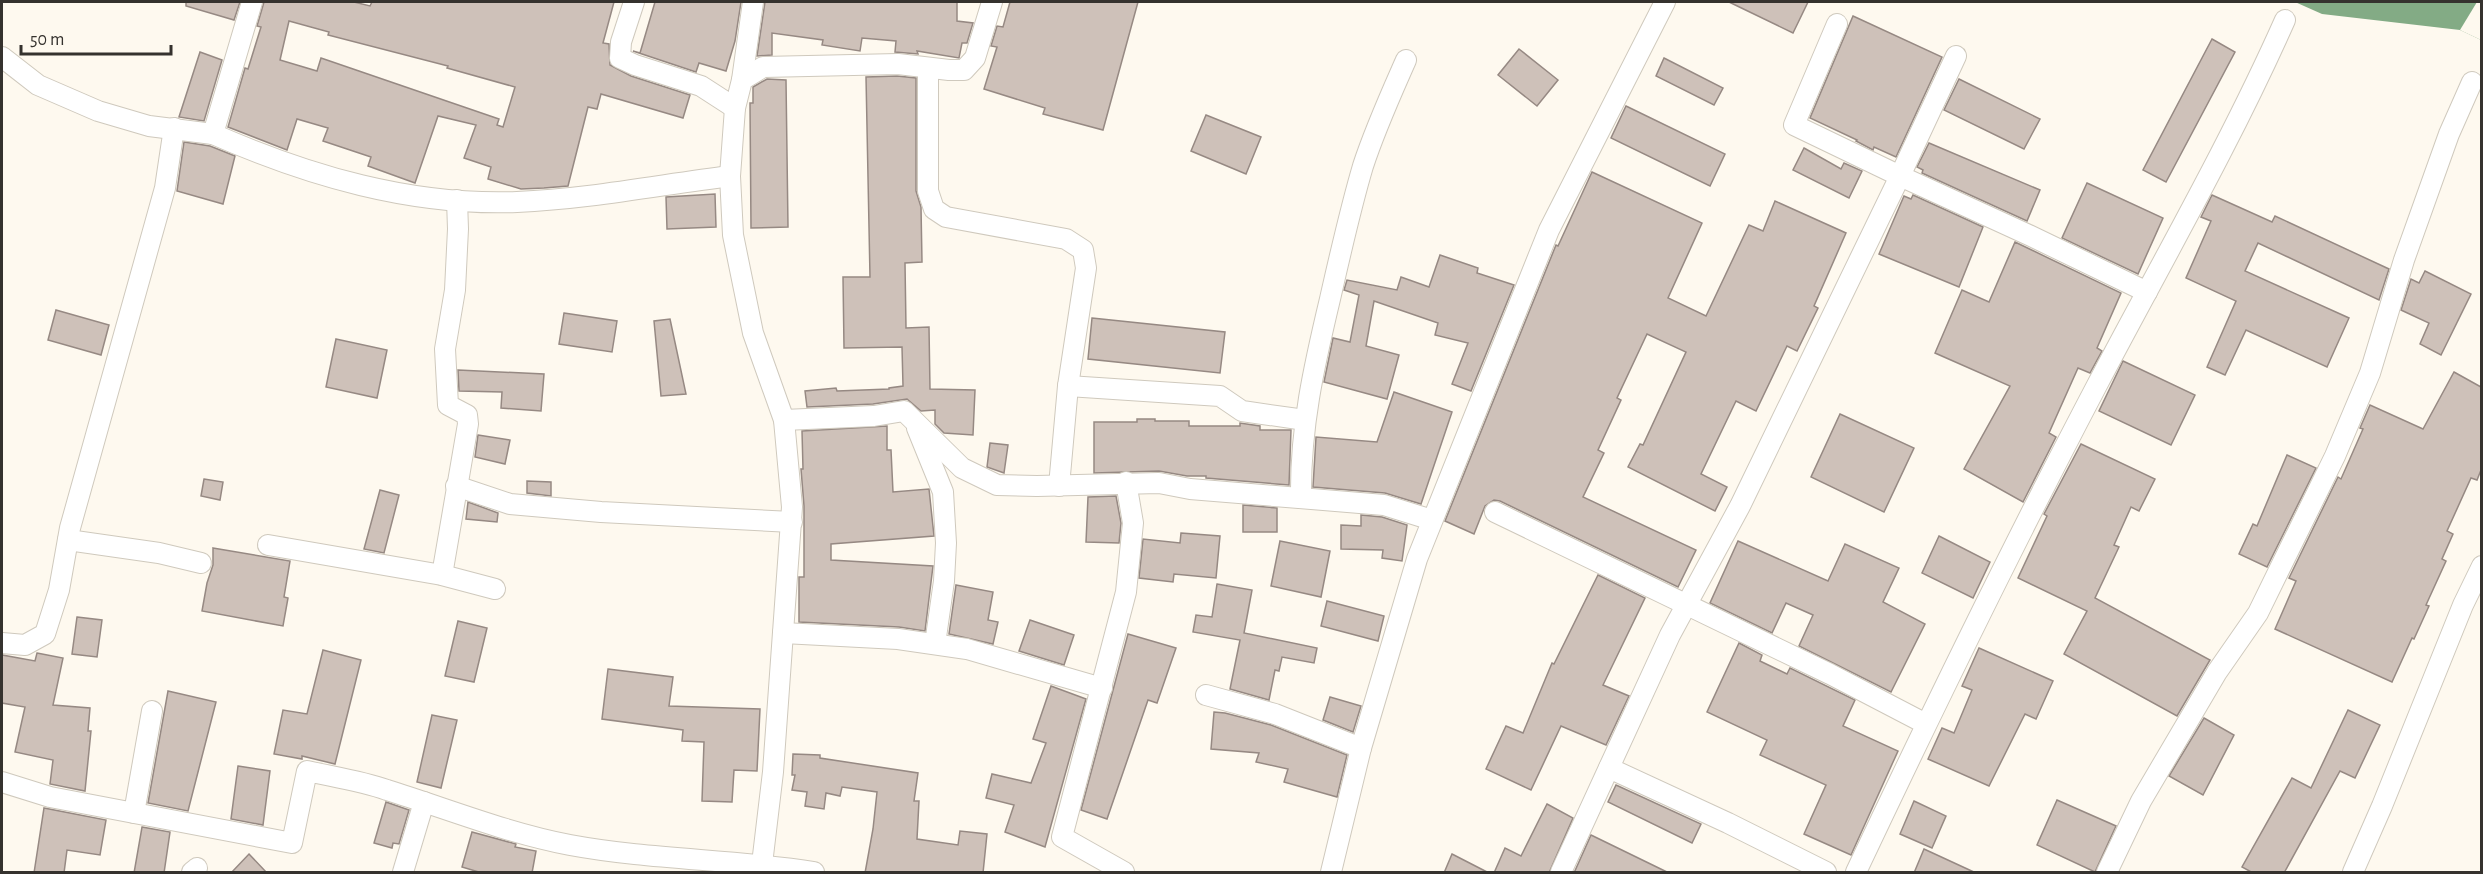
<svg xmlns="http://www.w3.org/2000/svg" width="2483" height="874" viewBox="0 0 2483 874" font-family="'Alegreya Sans',sans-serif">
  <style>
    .water { fill: #83ab85 }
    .pier { fill: #fef9ef }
    .building { fill: #cec1b9; stroke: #968983; stroke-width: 1.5; fill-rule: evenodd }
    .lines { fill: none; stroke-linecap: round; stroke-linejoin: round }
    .street-casing { stroke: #cfc9bd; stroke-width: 22 }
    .street { stroke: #fff; stroke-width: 20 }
  </style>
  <rect width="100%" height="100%" fill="#fef9ef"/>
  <path class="water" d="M2295,2H2481V40L2460,30L2322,14Z"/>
  <path class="pier" d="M2477,2H2481V40L2460,30Z"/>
  <g class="building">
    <path d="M186,2H240L234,20L186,6Z"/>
    <path d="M264,2H354L370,6L372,2H614L603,43L609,44L610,65L631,76L690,95L683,118L601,94L597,109L588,107L568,186L544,188L521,189L488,179L491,167L464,158L476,125L438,116L415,183L368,166L371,157L323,141L328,128L297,119L287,150L228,127L245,68L248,69L261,27L257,26ZM289,21L329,32L328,35L448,66L447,68L515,87L503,127L497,125L499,119L321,58L317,71L280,60Z"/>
    <path d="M655,2H741L735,41L726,71L699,63L696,72L633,51L640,53Z"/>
    <path d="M765,2H957V21L973,23L967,43H962L959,58L917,51L918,54L895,52L896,41L862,38L860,51L822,45L823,40L772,33V55L757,56Z"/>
    <path d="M1010,2H1138L1103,130L1043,114L1045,108L984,89L997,47L991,46L997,26L1003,27Z"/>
    <path d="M1729,2H1808L1793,33Z"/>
    <path d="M1853,16L1942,57L1896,157L1874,147L1873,150L1856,141L1857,140L1810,118Z"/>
    <path d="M2212,39L2235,52L2166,182L2143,170Z"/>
    <path d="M1519,49L1558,80L1537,106L1498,75Z"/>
    <path d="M200,52L222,60L204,121L179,117Z"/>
    <path d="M1664,58L1723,88L1714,105L1656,76Z"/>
    <path d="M897,76L916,78V191L921,207L922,262L905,263L906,328L929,327L930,389L975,390L973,435L944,433L935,424V410L921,411L907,399L873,404L807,407L805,391L836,388L837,391L889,389V388L903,386L902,347L844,348L843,277H870L866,77Z"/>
    <path d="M767,79L786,80L788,227L751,228L750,103H753V87Z"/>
    <path d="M1959,79L2040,119L2024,149L1944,110Z"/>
    <path d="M1626,106L1725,154L1710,186L1611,138Z"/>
    <path d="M1206,115L1261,137L1246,174L1191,151Z"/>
    <path d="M184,142L210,146L235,156L223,204L177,191Z"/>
    <path d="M1929,143L2040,190L2027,221L1922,173L1923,170L1917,167Z"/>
    <path d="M1804,148L1841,169L1844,163L1862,171L1849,198L1793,170Z"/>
    <path d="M1592,172L1702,223L1668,298L1706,316L1749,225L1763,231L1775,201L1846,233L1814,306L1818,308L1797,351L1787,346L1756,411L1736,401L1701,474L1727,487L1715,511L1628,467L1640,444L1643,445L1686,352L1647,334L1617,398L1621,400L1598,450L1604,453L1583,497L1696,550L1678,587L1500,501L1494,500L1485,506L1474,534L1445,521L1556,245L1558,246Z"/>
    <path d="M2087,183L2163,218L2138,274L2062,238Z"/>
    <path d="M715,194L716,227L667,229L666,197Z"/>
    <path d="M1913,195L1983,227L1959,287L1879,254L1904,196L1911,199Z"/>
    <path d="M2212,195L2272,222L2275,216L2389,269L2379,300L2258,243L2245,271L2349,318L2327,367L2246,330L2225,375L2207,367L2236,301L2186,278L2211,221L2201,217Z"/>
    <path d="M2015,242L2121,293L2097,348L2102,351L2090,373L2078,368L2049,433L2056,437L2023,502L1964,469L2010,386L1935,353L1962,290L1989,302Z"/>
    <path d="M1440,255L1478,268L1477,273L1514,285L1471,391L1452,384L1468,343L1435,335L1438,323L1374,301L1366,346L1399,355L1387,399L1324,382L1333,338L1350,342L1359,295L1344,290L1347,280L1397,290L1401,277L1429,287Z"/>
    <path d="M2425,271L2471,294L2441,355L2420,344L2429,323L2401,310L2411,279L2419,283Z"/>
    <path d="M56,310L109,325L101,355L48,340Z"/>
    <path d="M564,313L617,321L612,352L559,344Z"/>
    <path d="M1092,318L1225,332L1220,373L1088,359Z"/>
    <path d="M670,319L686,394L661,396L654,321Z"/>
    <path d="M336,339L387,350L377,398L326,387Z"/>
    <path d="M2123,361L2195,395L2171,445L2099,411Z"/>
    <path d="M458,370L544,374L541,411L501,408L502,392L459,391Z"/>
    <path d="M2454,372L2481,387V470L2477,480L2471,478L2447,531L2453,534L2442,559L2446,561L2426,605L2429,606L2414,639L2412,638L2392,682L2275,629L2296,581L2289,578L2338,477L2341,479L2363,429L2360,428L2370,405L2423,429Z"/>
    <path d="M1394,392L1452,412L1421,504L1385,493L1313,487L1316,437L1377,442Z"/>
    <path d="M1840,414L1914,448L1884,512L1811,477Z"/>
    <path d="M1137,419H1155V421H1189V426H1240V423L1260,426V430H1291L1289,485L1206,478V476H1187L1159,471L1094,473V422H1137Z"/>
    <path d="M887,426V450H891L893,492L929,489L934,536L831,544V560L933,566L925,631L899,627L799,622V577H804V506L801,469H803L802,431Z"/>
    <path d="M478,435L510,440L505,464L475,457Z"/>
    <path d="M990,443L1008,445L1004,473L987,467Z"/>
    <path d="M2081,444L2155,479L2139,511L2131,507L2114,545L2119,547L2095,598L2210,660L2177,716L2064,654L2087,611L2018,578L2047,516L2044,514Z"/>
    <path d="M2287,455L2316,468L2267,567L2239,554L2253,524L2257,526Z"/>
    <path d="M204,479L223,482L220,500L201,496Z"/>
    <path d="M527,481L551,482V496L527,493Z"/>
    <path d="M380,490L399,495L384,553L364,549Z"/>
    <path d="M1116,496L1121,523L1119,543L1086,542L1088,497Z"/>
    <path d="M468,502L498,513L497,522L466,519Z"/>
    <path d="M1243,505L1277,508V532H1243Z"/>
    <path d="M1361,515L1382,517L1407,525L1402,561L1382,558L1383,550L1341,549V525L1361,526Z"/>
    <path d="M1181,533L1220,536L1216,578L1174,574L1173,582L1139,578L1143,539L1180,543Z"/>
    <path d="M1939,536L1990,562L1973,598L1922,573Z"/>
    <path d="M1280,541L1330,551L1321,597L1271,586Z"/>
    <path d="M1738,541L1828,581L1845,544L1899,568L1883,602L1925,624L1891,692L1799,646L1813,615L1786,603L1772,633L1710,603Z"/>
    <path d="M213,548L290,561L284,597L288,598L283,626L202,611L207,583L213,565Z"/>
    <path d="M1598,575L1645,598L1603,685L1629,696L1606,745L1561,726L1531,790L1486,769L1506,726L1523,733L1552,663L1554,664Z"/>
    <path d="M1217,584L1252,590L1244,633L1317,648L1314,663L1282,657L1279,671L1275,670L1269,700L1230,689L1240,640L1193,632L1196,615L1212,617Z"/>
    <path d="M956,585L993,592L988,620L998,622L993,644L949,634Z"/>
    <path d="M1327,601L1384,616L1378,641L1321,626Z"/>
    <path d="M77,617L102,620L97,657L72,654Z"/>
    <path d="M1030,620L1074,635L1064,665L1019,651Z"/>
    <path d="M458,621L487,628L474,682L445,676Z"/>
    <path d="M1128,634L1176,648L1157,703L1148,700L1107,819L1081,810Z"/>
    <path d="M1739,643L1762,655L1760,661L1787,674L1790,668L1855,700L1843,726L1898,751L1851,855L1804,834L1826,785L1760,755L1767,740L1707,712Z"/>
    <path d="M1979,648L2053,681L2036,719L2025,714L1989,786L1928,759L1942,728L1954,733L1972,690L1962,686Z"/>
    <path d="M323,650L361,660L335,764L302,756V759L274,754L283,710L307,714Z"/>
    <path d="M37,653L63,658L53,705L90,708L88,731H91L85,791L50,784L53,760L15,752L25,707L2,703V655L35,661Z"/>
    <path d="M608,669L673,677L669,706L760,709L757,771L734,770L732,802L702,801L704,742L682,741L683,730L602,719Z"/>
    <path d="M1051,686L1086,699L1045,847L1005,832L1014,805L986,798L992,774L1031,783L1046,743L1033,739Z"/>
    <path d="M168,691L216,702L188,811L148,803Z"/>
    <path d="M1330,697L1361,706L1353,732L1323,720Z"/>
    <path d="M2348,710L2380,725L2355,778L2340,771L2284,873H2253L2242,867L2292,778L2311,788Z"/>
    <path d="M1214,712L1225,713L1271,725L1347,755L1337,797L1284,782L1288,769L1256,762L1259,753L1211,749Z"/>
    <path d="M432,715L457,720L441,788L417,782Z"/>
    <path d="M2204,718L2234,735L2203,795L2169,776Z"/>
    <path d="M793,754L820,755V758L918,773L914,801H919L917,839L958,845L960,831L987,834L983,873H865L873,829L877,792L842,787L840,796L826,793L824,809L805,806L807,792L792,790L795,775H792Z"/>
    <path d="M238,766L270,771L263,825L231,819Z"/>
    <path d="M1616,785L1701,824L1692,843L1608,802Z"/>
    <path d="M2057,800L2116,826L2095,872L2037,845Z"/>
    <path d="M1914,801L1946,816L1932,848L1900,834Z"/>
    <path d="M386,802L409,810L399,844L393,843L392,848L374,843Z"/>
    <path d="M1547,804L1573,818L1549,873H1494L1505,848L1521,856Z"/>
    <path d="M44,808L106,820L100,855L67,850L64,873H34Z"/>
    <path d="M142,827L170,832L164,873H134Z"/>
    <path d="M472,832L516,844L515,847L536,851L532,873H482L462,867Z"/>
    <path d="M1591,835L1669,873H1574Z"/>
    <path d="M1924,849L1976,873H1914Z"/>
    <path d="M249,854L267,873H231Z"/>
    <path d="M1452,854L1489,873H1444Z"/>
  </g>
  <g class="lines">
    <defs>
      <g id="street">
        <path d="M252,2L213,134C309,176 411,206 517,202C589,199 659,185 730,176"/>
        <path d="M634,2L621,42L620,58L635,65L701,86L735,108"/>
        <path d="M1956,56L1900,176L2031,236L2147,292"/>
        <path d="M2,57L38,85L98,111L149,126L213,134"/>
        <path d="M928,68V191L934,209L946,217L1066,239L1083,250L1086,268L1068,386L1059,486"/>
        <path d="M742,80L753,2"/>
        <path d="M1068,386L1220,396L1242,411L1305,420"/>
        <path d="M784,420L874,416L904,411L962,468L997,485L1037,486L1159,483L1190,489L1384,505L1432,520"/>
        <path d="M917,428L943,492L946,543L944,581L935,644"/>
        <path d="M456,486L510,504L601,512L792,522"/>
        <path d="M1301,498C1300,428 1314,366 1330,299C1340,255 1350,210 1363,166C1375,129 1391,94 1406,60"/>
        <path d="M1495,512L1830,674L1926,724"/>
        <path d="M68,540L159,553L201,563"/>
        <path d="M268,545L442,575L495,589"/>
        <path d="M442,575L468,424L467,415L448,405L445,349L455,290L458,229L457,200"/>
        <path d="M783,633L898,639L967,649L1102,688"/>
        <path d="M2,643L25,645L45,634L59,590L70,528L165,188L174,128"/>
        <path d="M1206,695L1275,714L1361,748"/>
        <path d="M1609,768L1728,823L1826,872"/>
        <path d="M2,782L50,797L292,843L307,771C334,777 362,781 387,790C448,809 507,833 570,845C651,860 733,859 814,872"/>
        <path d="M134,813L152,711"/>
        <path d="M762,864L773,772L792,507L784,420L753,333L733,235L730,176L735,108L742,80L763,67L898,64L949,70H964L975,58L992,2"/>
        <path d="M192,872L197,868"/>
        <path d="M403,872L424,802"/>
        <path d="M1124,872L1062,837L1126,592L1133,523L1126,482"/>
        <path d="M1331,872L1361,748L1417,559L1549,230L1665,2"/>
        <path d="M1561,872L1670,635L1740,506L1900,176L1794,125L1837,24"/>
        <path d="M1856,872C1933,709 2012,547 2096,387C2160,265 2229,146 2285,20"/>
        <path d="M2107,872L2141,801L2217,672L2258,613L2335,456L2370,373L2404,260L2449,134L2472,82"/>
        <path d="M2353,872L2382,806L2463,605L2482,566"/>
      </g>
    </defs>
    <use href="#street" class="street-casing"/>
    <use href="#street" class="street"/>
  </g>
  <rect width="2483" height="874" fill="none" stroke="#35322e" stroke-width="6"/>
  <path d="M21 45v9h150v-9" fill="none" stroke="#35322e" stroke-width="3"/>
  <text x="30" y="45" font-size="18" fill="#35322e" stroke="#fef9ef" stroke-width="4.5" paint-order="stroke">50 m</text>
</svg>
